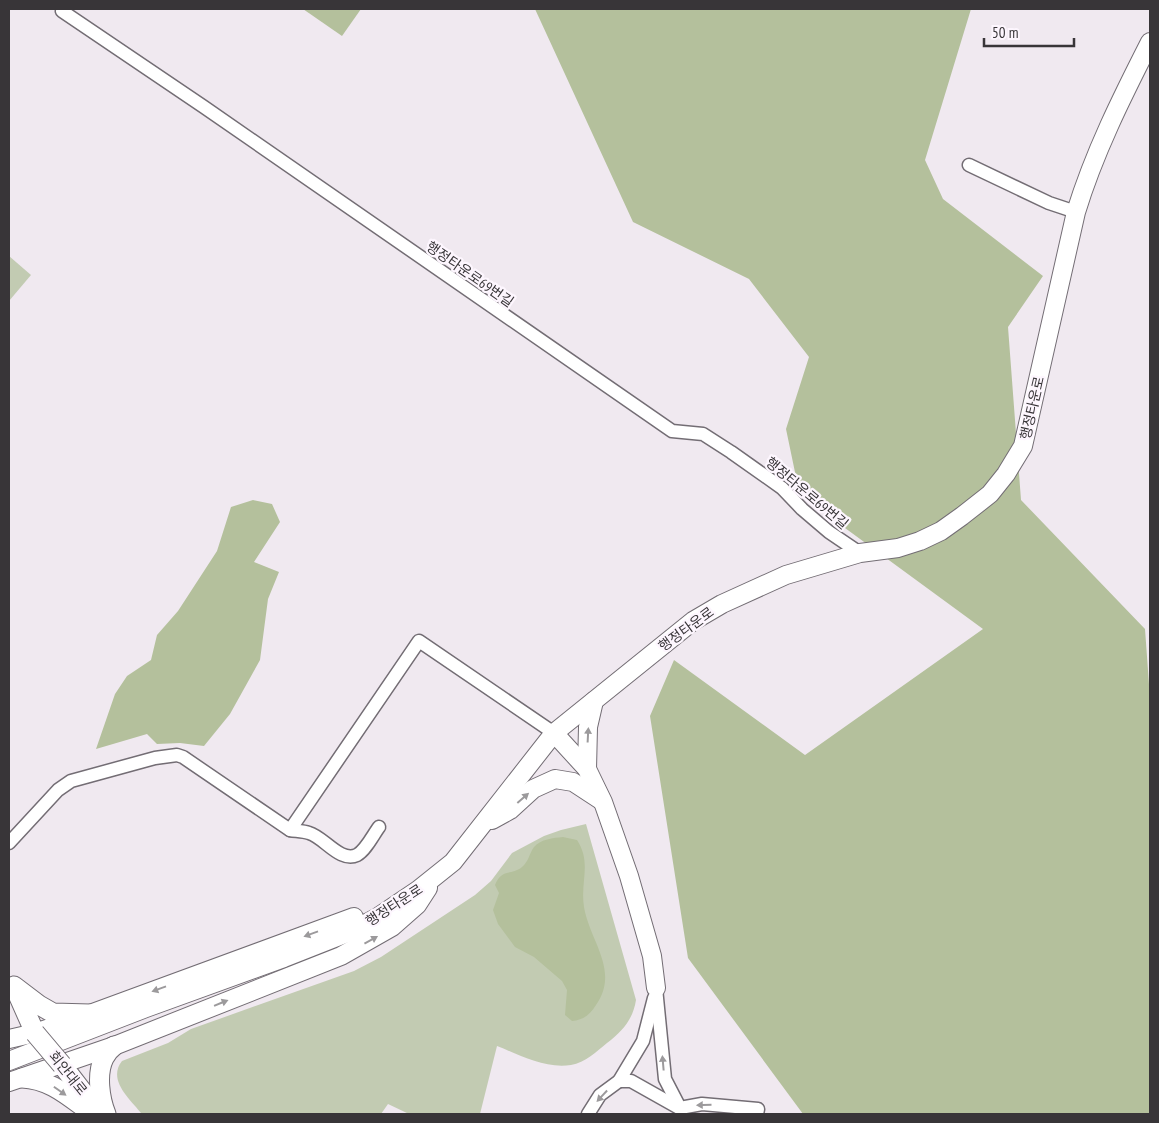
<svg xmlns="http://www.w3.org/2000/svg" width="1159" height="1123" viewBox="0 0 1159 1123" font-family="'PT Sans Narrow','Noto Sans KR',sans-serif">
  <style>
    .green { fill: #c2cbb2 }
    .forest { fill: #b4c09c }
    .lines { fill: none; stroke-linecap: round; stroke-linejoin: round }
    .street-casing { stroke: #736d74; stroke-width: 15 }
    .secondary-casing { stroke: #736d74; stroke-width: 20 }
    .primary-casing { stroke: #736d74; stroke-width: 21 }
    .street { stroke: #fff; stroke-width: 12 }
    .secondary { stroke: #fff; stroke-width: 18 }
    .primary { stroke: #fff; stroke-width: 19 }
    .primary-bridge-casing { stroke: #736d74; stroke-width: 21; stroke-linecap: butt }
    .primary-bridge { stroke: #fff; stroke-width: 19 }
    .oneway { fill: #9c9a9c }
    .labels { text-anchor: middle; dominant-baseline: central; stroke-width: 4.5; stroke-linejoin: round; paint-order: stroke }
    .street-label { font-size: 14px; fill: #383538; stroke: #fdf6fe }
  </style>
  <rect width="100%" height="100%" fill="#f0e9f0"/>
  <g class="green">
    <path d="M9,256L31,275L9,301Z"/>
    <path d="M586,824L636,1000C633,1019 623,1031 607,1043C597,1051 585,1063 571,1065C545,1069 520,1055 497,1046L480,1114H409L388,1104L381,1114H142C130,1099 107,1080 122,1061L168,1043L191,1029L354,971L381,957L475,895L491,881L512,853L544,836L561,830Z"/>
  </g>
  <g class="forest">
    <path d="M303,9H361L342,36Z"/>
    <path d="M535,9H971L925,160L943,199L1043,276L1008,327L1021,500L1145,629L1150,698V1114H803L688,958L650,716L674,660L805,755L983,629L830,517L796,477L786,429L809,357L749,279L633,222Z"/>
    <path d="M253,500L272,504L280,522L254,562L279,572L268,599L260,660L230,714L204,746L180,743L157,744L147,734L96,749L115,694L127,676L151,660L157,635L178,611L217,551L231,507Z"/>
    <path d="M563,837L577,840C592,863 580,881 584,907C590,942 620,970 596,1005C590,1015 583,1020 572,1021L565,1015L567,990L562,981L534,957L515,947L498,924L493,910L499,893L495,885C502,868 511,876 522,867C529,861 529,854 534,847C541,839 553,838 563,837Z"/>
  </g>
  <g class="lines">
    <defs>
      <g id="street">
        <path d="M62,11L204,107L672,431L703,434L731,452L782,488L802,509L829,532L860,553"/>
        <path d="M969,165L1049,203L1076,212"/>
        <path d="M290,830C296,831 303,831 309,833C324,837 340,863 357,855C366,850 373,835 379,827"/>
        <path d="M9,843L58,790L71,781L155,758L177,755L183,757L290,830L419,641L554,733"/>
        <path d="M656,988L665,1079L680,1108L702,1104L758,1109L757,1114"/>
        <path d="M619,1081H631L679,1108"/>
        <path d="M588,1114L600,1095L619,1081L643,1041L654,998"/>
      </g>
      <g id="secondary">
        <path d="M554,733L587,769L603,802L629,876L652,956L656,988"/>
        <path d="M587,769L588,727L594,701"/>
        <path d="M492,820L510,810L533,789L555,779L573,782L602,801"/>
        <path d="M9,1039L35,1033L90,1014L354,917"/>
        <path d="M9,1061L146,1008L284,958L350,932L378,917L418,890L453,862L554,733L693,621L722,604L786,575L860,553L898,548L920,541L941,531L962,516L990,494L1006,474L1023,446L1076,212C1094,153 1122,97 1150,42"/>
        <path d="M9,1082L114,1046L341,956L392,927L417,905L428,888"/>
      </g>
      <g id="primary">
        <path d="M14,986L39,1005L53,1013L90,1014"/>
        <path d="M15,988L35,1033"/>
        <path d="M62,1065L96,1109"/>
        <path d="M22,1078C51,1079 70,1098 93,1114"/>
        <path d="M106,1114C100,1099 96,1074 104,1058C106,1054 110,1049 114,1046"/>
      </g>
    </defs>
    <use href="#street" class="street-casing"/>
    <use href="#secondary" class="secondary-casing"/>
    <use href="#primary" class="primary-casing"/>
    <use href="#street" class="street"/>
    <use href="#secondary" class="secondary"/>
    <use href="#primary" class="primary"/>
    <defs>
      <path id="primary-bridge" d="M35,1033L62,1065"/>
    </defs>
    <use href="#primary-bridge" class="primary-bridge-casing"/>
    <use href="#primary-bridge" class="primary-bridge"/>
  </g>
  <defs><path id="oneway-solid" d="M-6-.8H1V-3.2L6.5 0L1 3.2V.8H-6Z" transform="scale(1.25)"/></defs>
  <g class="oneway">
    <use href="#oneway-solid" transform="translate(588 735) rotate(-87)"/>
    <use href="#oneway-solid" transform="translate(523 798) rotate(-41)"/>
    <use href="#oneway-solid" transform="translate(311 934) rotate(160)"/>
    <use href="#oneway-solid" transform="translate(371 940) rotate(-29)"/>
    <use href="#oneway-solid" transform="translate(159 989) rotate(160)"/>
    <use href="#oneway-solid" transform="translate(221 1003) rotate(-22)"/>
    <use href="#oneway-solid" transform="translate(663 1063) rotate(-95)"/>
    <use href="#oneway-solid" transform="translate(60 1091) rotate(35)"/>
    <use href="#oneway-solid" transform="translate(602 1096) rotate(133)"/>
    <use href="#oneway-solid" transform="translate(704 1105) rotate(179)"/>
  </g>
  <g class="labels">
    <g class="street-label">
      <text transform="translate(470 274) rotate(35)">행정타운로69번길</text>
      <text transform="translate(1032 408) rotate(-77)">행정타운로</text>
      <text transform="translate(807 493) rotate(40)">행정타운로69번길</text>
      <text transform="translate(686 629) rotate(-36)">행정타운로</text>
      <text transform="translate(394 905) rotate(-33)">행정타운로</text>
      <text transform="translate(68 1073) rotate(51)">회안대로</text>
    </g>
  </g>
  <rect width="1159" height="1123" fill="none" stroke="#383538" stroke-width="20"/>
  <path d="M984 38v8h90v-8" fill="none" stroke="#383538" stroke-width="2.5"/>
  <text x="992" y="38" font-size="15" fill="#383538" stroke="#fdf6fe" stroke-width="4" paint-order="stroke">50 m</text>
</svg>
